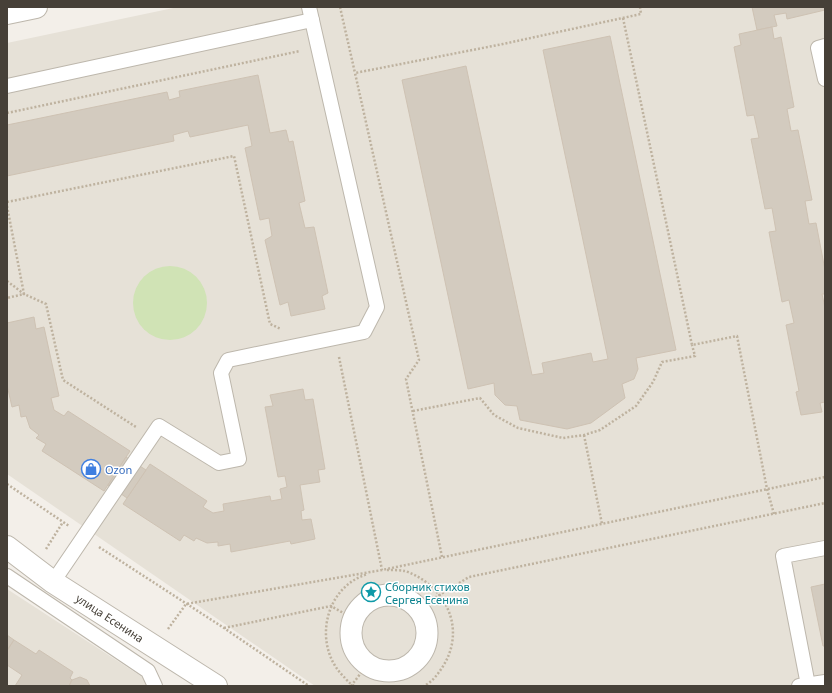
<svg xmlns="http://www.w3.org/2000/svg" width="832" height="693" viewBox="0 0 832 693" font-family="'Noto Sans',sans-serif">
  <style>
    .residential { fill: #e6e1d7 }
    .green { fill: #d0e3b5 }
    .building { fill: #d3cbbf; stroke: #cec2b3 }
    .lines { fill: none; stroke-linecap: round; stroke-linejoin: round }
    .service-casing { stroke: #bdb7ac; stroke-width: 16 }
    .pedestrian-casing { stroke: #bdb7ac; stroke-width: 23 }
    .tertiary-casing { stroke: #bdb7ac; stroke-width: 24 }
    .path { stroke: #beb29f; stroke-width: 2.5; stroke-dasharray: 2 2; stroke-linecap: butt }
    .service { stroke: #fff; stroke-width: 14 }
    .pedestrian { stroke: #fff; stroke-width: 21 }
    .tertiary { stroke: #fff; stroke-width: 22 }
    .labels { text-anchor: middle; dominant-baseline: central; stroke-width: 3; stroke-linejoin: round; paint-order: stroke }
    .shop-label { font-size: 11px; fill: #366cbe; stroke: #fff; text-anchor: start }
    .culture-label { font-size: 11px; fill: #0d838f; stroke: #fff; text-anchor: start }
    .street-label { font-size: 11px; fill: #464038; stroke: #fff }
  </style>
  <rect width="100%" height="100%" fill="#f3efe9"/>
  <g class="residential">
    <path d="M178,7H825V686H315L7,474V43Z"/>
    <path d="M7,589L156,686H7Z"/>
  </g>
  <circle class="green" cx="170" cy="303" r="37"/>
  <g class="building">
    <path d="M752,7H825V10L787,19L786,13L774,15L777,26L757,30Z"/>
    <path d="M772,27L774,39L781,37L794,107L787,109L791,131L798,130L812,200L805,201L809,224L816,223L825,270V294H822L825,308V402L820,403L822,412L801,415L796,392L799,391L786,325L794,323L789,300L782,302L769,232L776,231L772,208L765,209L751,139L759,138L754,115L747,116L734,47L741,45L739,34Z"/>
    <path d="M610,36L676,350L636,358L638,369L634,379L622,384L625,398L591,423L567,429L520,420L517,406L505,405L495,395L494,383L468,389L402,80L466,66L532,375L544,373L542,363L591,353L593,362L608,359L543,50Z"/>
    <path d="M258,75L270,133L286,130L289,142L293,141L305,201L299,203L305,228L314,227L328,293L322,296L325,309L291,316L288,302L280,305L265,240L272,236L269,218L260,220L245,148L252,146L248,125L190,137L188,131L173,135L174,141L7,176V125L167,92L169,100L180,97L179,91Z"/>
    <path d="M34,317L36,329L44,327L59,396L51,398L54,410L64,416L68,411L130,451L104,491L42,451L46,444L36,438L39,435L30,428L26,416L21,417L19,405L12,407L7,385V323Z"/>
    <path d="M303,389L305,400L313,399L325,469L318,470L320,482L300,485L304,510L301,511L302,520L311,519L315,539L291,544L290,541L231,552L230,544L218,546V542L207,543L196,538L194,541L184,535L180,541L123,504L150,464L207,501L203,507L213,513L224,511L223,504L270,496L271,501L282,499L280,489L287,487L285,476L278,477L265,407L273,406L270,395Z"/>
    <path d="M126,457L146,470L127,498L108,485Z"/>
    <path d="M825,584V646H823L811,587Z"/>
    <path d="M7,635L14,640L7,650Z"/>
    <path d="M14,640L36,654L39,650L73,672L70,678L72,680L69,686H15L22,675L7,665V651Z"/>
    <path d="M80,677L87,680L90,686H69L72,680Z"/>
  </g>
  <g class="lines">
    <defs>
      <g id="service">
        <path d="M825,46L818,48L825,79"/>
        <path d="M7,86L312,20"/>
        <path d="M7,576L148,671L155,686"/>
        <path d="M53,582L159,426L219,463L239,459L221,373L228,360L364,332L377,307L309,7"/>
        <path d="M808,685L783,556L825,548"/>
        <path d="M799,686L825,682"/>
      </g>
      <circle id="pedestrian" cx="389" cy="633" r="38"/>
      <g id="tertiary">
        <path d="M7,13L36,7"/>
        <path d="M7,547L53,582L216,686"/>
      </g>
    </defs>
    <use href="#service" class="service-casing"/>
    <use href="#pedestrian" class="pedestrian-casing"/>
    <use href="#tertiary" class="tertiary-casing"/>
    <g class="path">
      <path d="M340,7L355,73"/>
      <path d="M623,18L692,345L737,336L767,489L774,514"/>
      <path d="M7,113L300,51"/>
      <path d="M7,202L234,156L270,324L281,329"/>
      <path d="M7,206L24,294L7,298"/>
      <path d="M7,281L24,294L46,304L63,380L136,427"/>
      <path d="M339,357L382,570"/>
      <path d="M413,411L480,398L494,415L518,428L563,438L584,435L600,430L636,406L653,382L662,362L695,356L692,345"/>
      <path d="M584,435L602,524"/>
      <path d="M7,484L69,526"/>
      <path d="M99,547L224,628L309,686"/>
      <path d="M46,549L63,522"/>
      <path d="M442,557L406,379L419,360L355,73L503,44L641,14L640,7"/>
      <path d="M387,570C393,570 400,570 405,571C443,584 465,624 446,661C441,670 434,681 424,686"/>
      <path d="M418,608L469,577L825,503"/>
      <path d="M224,628L331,606L354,619"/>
      <path d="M168,629L186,604L382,570L825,477"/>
      <path d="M351,686L367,665"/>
      <path d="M354,686C349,683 346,679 343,676C312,644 325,586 368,574"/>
    </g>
    <use href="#service" class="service"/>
    <use href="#pedestrian" class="pedestrian"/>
    <use href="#tertiary" class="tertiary"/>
  </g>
  <defs>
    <symbol id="shop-ring" viewBox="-11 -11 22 22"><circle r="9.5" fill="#fff" stroke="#3f7fe0" stroke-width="1.5"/><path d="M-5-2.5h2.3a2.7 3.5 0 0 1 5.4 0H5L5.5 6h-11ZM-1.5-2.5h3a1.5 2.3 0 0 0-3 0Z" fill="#3f7fe0"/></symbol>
    <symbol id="sight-ring" viewBox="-11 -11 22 22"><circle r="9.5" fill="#fff" stroke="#0f9aa8" stroke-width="1.5"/><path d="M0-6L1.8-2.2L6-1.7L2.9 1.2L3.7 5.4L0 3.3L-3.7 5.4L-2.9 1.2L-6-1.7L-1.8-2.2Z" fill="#0f9aa8"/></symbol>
  </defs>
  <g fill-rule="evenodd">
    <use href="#shop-ring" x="80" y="458" width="22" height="22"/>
    <use href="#sight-ring" x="360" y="581" width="22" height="22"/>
  </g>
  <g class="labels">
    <g class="shop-label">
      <text x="105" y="469">Ozon</text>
    </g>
    <g class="culture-label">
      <text x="385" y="586">Сборник стихов<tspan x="385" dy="13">Сергея Есенина</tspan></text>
    </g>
    <g class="street-label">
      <text transform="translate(110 618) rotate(33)">улица Есенина</text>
    </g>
  </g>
  <rect width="832" height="693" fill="none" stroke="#464038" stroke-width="16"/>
</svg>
